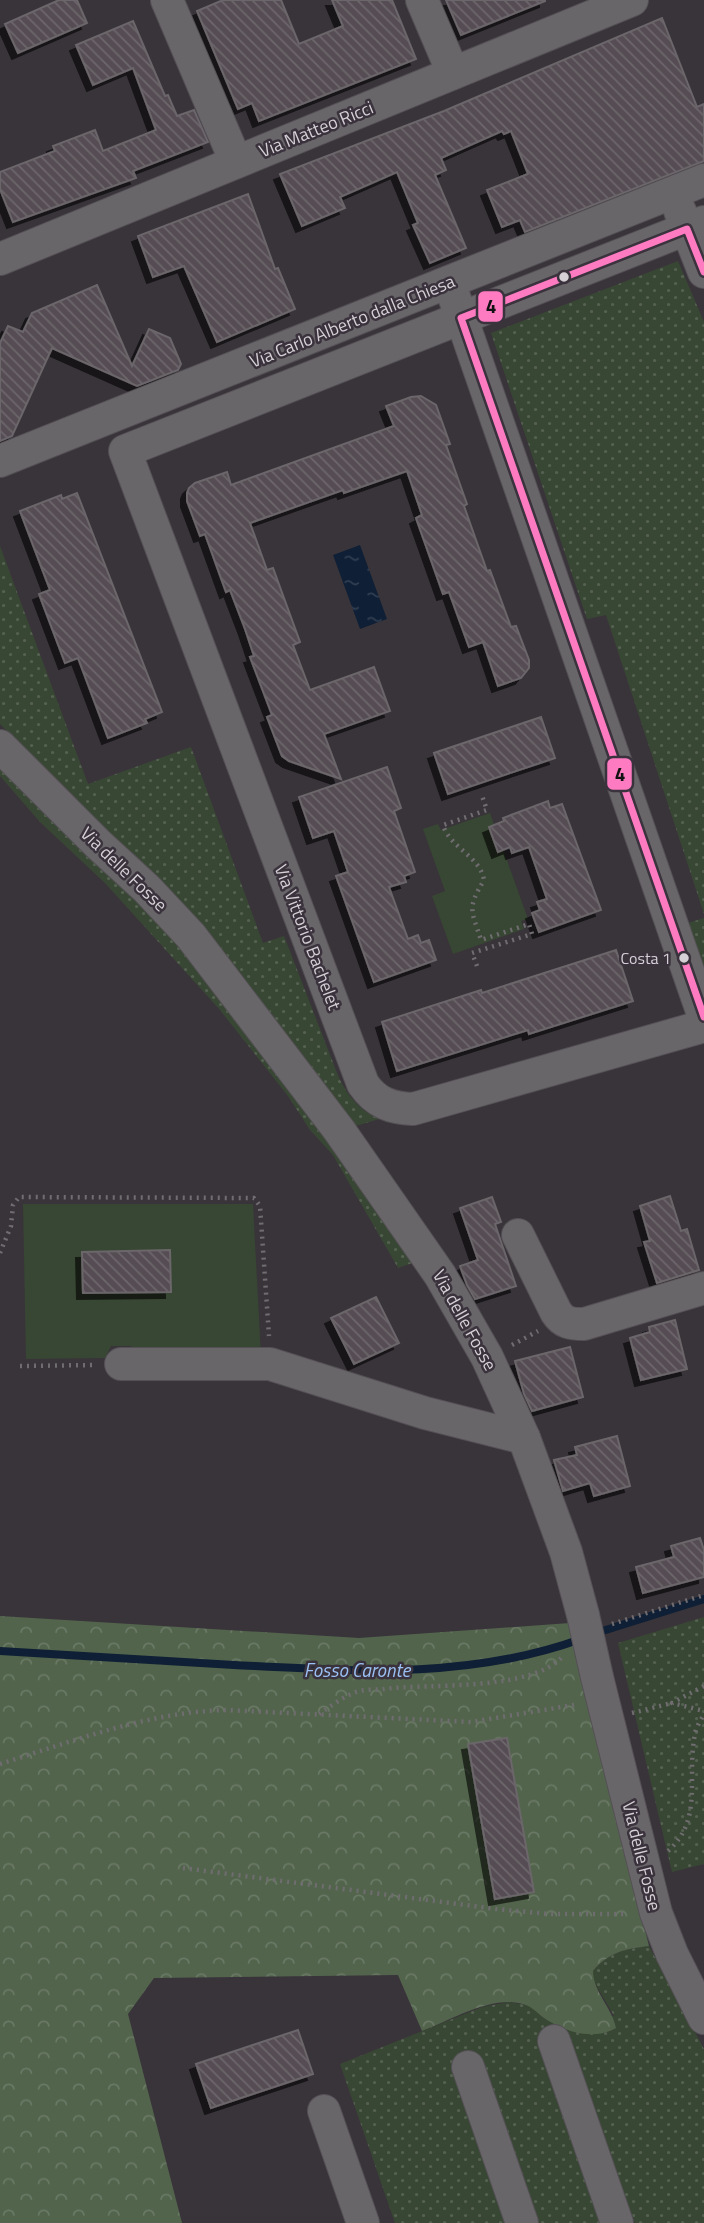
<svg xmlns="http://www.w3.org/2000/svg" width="704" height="2223" viewBox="0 0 704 2223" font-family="'Titillium Web',sans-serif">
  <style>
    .grass { fill: url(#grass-dots) }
    .forest { fill: url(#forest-crowns) }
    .green { fill: #384733; fill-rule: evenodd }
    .water { fill: url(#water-ripples) }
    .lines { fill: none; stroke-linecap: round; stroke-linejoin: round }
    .stream { stroke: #0f1f35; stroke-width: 8 }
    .building { fill: url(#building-back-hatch); stroke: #6b666a; stroke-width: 2; filter: url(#shadow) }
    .minor-casing { stroke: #545055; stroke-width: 34 }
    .path { stroke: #706d71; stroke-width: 4.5; stroke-dasharray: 2 5; stroke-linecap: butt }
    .minor { stroke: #69666a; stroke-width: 32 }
    .minor-bridge-casing { stroke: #545055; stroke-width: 34; stroke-linecap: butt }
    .minor-bridge { stroke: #69666a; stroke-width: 32 }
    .bus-1-casing { stroke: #3a323c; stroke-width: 12 }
    .bus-1 { stroke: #fe7ac1; stroke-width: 7 }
    .bus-dot { fill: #d5d0d6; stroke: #3a323c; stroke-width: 2.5 }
    .labels { text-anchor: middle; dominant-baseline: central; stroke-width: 5; stroke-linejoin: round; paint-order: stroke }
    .bus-label { font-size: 16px; fill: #d5d0d6; stroke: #3a323c; text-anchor: end }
    .street-label { font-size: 18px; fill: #d5d0d6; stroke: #3a323c }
    .water-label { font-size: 19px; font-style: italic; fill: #9bc0f3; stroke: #3a323c }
    .line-badge { stroke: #3a323c; stroke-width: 2.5 }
    .pale-badge-label { font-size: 19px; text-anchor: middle; font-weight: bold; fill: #111 }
  </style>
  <defs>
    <pattern id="grass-dots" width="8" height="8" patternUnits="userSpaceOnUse" patternTransform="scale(1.75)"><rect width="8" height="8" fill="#384733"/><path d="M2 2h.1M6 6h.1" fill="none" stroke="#546050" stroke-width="1.8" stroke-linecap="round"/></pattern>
    <pattern id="forest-crowns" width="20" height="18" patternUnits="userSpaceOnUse" patternTransform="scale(1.75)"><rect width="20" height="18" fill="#52644c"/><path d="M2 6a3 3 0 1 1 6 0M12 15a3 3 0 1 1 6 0" fill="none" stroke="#6a7965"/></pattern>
    <pattern id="water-ripples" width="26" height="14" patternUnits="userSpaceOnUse" patternTransform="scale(1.75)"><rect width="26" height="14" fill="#0f1f35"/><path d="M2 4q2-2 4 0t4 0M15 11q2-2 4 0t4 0" fill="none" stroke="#313e52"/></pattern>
    <pattern id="building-back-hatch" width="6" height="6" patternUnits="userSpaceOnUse" patternTransform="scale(1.75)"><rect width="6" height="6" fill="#554d53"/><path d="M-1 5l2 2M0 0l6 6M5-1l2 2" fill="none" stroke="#6d666b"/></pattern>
    <filter id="shadow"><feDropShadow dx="-6" dy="6" stdDeviation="0" flood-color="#0009"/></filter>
  </defs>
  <rect width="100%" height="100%" fill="#39343a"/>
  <g class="grass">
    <path d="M678,261L704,322V914L606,615L587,619L491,333Z"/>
    <path d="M0,546L88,784L191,747L263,943L284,936L339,1078C349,1097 359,1110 379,1119L356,1126L63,787L0,724Z"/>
    <path d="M0,758L144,896L421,1260L398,1268L333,1155L310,1130L288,1096L220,1010L105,883L40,822L0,776Z"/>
    <path d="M704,918V976L688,923Z"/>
    <path d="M704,1617V1864L672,1872L618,1643Z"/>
    <path d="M649,1946L704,2049V2223H635L567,2036L601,2223H395L340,2064L482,2007L509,2002L532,2006L547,2020L614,2016L593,1980V1971C609,1952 625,1949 649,1946Z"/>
  </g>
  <path class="forest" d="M0,1616L359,1638L570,1623L582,1680L649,1946C625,1949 609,1952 593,1971C593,1992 612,2007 616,2028C596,2040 568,2033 549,2021C532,2011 534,2004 511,2002C482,2001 448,2021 422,2031L398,1975L154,1978L128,2014L182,2223H0Z"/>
  <g class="green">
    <path d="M490,813L528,919L521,921L524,929L453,954L432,896L445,891L423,829L438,824L441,830Z"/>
    <path d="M23,1204H253L261,1356L136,1358L131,1346H111L105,1358L26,1359ZM82,1252L170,1292L83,1293Z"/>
  </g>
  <path class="water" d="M360,545L387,619L360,629L333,555Z"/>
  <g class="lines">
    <g class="stream">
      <path d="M593,1634L704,1599"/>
      <path d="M0,1651C78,1656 156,1660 234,1665C352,1671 467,1680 581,1639"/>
    </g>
  </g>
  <g class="building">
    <path d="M59,0H77L87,23L18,53L5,24Z"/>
    <path d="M223,0H281L299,44L343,26L332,0H392L416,59L259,121L252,103L238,109L197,11Z"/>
    <path d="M446,0H545V1L461,35Z"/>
    <path d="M662,18L697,107L704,104V161L525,232L520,220L502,227L487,190L528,174L511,131L504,134L502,131L441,158L446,170L435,175L466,248L430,263L413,225L418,223L397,172L340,197L345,208L302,226L280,174L444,111Z"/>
    <path d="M133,21L165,96L168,95L177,116L194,110L208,142L133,171L136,178L13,222L0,189V172L55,151L53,146L95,130L103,151L156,130L133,68L93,85L76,45Z"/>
    <path d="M248,194L275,269L278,268L295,309L217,342L184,266L153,277L138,236Z"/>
    <path d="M97,285L132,366L149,329L170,338L181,364L178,370L137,386L52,348L12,436L0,441V343L8,326L23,332L32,313Z"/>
    <path d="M421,396L436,405L450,444L446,445L467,504L464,506L487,571L490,570L511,627L516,626L529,660V668L521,678L498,686L483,642L469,647L449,592L443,594L416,518L422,515L407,471L344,493L343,490L250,523L267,570L273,568L300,642L293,645L310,690L374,667L390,711L324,734L341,779L289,761L282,756L267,717L272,715L250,657L254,656L245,629L230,590L226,592L205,534L200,536L187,501V493L189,488L195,483L227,472L231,485L394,426L386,406L411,397Z"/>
    <path d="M77,493L162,712L145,719L147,723L108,738L78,658L65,663L39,594L50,590L20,511L61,495L62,499Z"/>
    <path d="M541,717L555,758L448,794L434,753Z"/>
    <path d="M387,767L401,808L394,811L415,872L404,876L406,882L389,887L408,939L418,935L421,943L429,940L436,960L374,982L336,876L348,872L334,831L313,838L299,797Z"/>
    <path d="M548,801L550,808L562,804L601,910L539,932L532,913L540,910L537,902L547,899L529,847L512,853L510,847L498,852L489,827L504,821L503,818Z"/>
    <path d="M616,950L633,1001L529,1034L528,1030L397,1071L382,1022L481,990L482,993Z"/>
    <path d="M670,1196L681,1231L687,1229L699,1270L657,1283L644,1242L650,1241L640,1206Z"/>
    <path d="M492,1197L501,1222L495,1224L516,1286L475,1299L467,1285L460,1266L478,1260L460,1208Z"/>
    <path d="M170,1250L171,1292L83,1293L82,1252Z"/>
    <path d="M376,1297L399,1343L354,1364L331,1318Z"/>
    <path d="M675,1320L687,1369L641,1380L630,1338L650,1332L649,1327Z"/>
    <path d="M570,1347L583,1397L532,1411L524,1394L515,1361Z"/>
    <path d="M617,1436L630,1486L594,1496L590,1483L563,1491L554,1460L577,1455L575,1447Z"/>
    <path d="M700,1538L704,1550V1577L643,1593L636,1567L674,1557L671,1546Z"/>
    <path d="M507,1738L534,1892L495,1899L468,1744Z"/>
    <path d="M298,2030L313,2074L211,2108L196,2064Z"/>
  </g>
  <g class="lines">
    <defs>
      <g id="minor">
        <path d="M167,0L236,162"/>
        <path d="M422,0L453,73"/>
        <path d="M680,211L704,272"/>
        <path d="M704,222L125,451L363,1084C376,1103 391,1108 413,1109L704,1026"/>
        <path d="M0,259L632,0"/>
        <path d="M449,282L704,1017"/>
        <path d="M0,461L704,180"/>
        <path d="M0,746L98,844L147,889L191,936L339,1130L440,1275L487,1357L524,1438L566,1552L583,1615"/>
        <path d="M518,1235L556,1312C563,1323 571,1324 584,1324L704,1288"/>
        <path d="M121,1364H270L425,1413L524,1438"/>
        <path d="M597,1677L656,1913L672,1954L704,2018"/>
        <path d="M554,2041L617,2223"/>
        <path d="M468,2067L522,2223"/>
        <path d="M324,2111L363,2223"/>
      </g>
    </defs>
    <use href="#minor" class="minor-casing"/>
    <g class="path">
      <path d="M477,966L472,953L532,934L529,924L481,940C471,909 467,909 484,880C480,856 450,848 443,825L487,810L481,793"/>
      <path d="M0,1253L11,1226L13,1205L19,1197L254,1198L260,1206L269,1336"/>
      <path d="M512,1345L538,1331"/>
      <path d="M20,1366L95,1365"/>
      <path d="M612,1624L704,1595"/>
      <path d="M704,1686L672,1703L704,1711"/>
      <path d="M632,1713L672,1703"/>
      <path d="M319,1714C330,1707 344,1696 356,1692C365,1689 375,1690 384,1689C430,1683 531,1692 563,1656"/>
      <path d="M0,1764C74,1741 148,1712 226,1710L471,1722L574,1705"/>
      <path d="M668,1851C704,1819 686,1778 695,1734C696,1727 701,1720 704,1714"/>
      <path d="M183,1868L496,1909L549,1914H627"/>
    </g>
    <use href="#minor" class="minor"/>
    <defs>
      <path id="minor-bridge" d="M583,1615L597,1677"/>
    </defs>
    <use href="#minor-bridge" class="minor-bridge-casing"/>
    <use href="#minor-bridge" class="minor-bridge"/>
    <defs>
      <path id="bus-1" d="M704,272L687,229L461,318L704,1017"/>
    </defs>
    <use href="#bus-1" class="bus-1-casing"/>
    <use href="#bus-1" class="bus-1"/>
  </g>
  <g class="bus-dot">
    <circle cx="564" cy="277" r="6"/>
    <circle cx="684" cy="958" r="6"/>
  </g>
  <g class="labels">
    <g class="bus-label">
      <text x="671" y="958">Costa 1</text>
    </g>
    <g class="street-label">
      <text transform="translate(316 129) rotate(-22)">Via Matteo Ricci</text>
      <text transform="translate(352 321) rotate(-22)">Via Carlo Alberto dalla Chiesa</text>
      <text transform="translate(124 869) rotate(44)">Via delle Fosse</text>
      <text transform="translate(308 937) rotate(69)">Via Vittorio Bachelet</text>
      <text transform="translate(465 1320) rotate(61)">Via delle Fosse</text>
      <text transform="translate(642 1856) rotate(76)">Via delle Fosse</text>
    </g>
    <g class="water-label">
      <text x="357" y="1669">Fosso Caronte</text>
    </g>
  </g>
  <g class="line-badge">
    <rect x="477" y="290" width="27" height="33" rx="7" fill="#fe7ac1"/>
    <rect x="606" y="757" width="27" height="34" rx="7" fill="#fe7ac1"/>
  </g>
  <g class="pale-badge-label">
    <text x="491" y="313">4</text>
    <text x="620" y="781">4</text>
  </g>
</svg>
